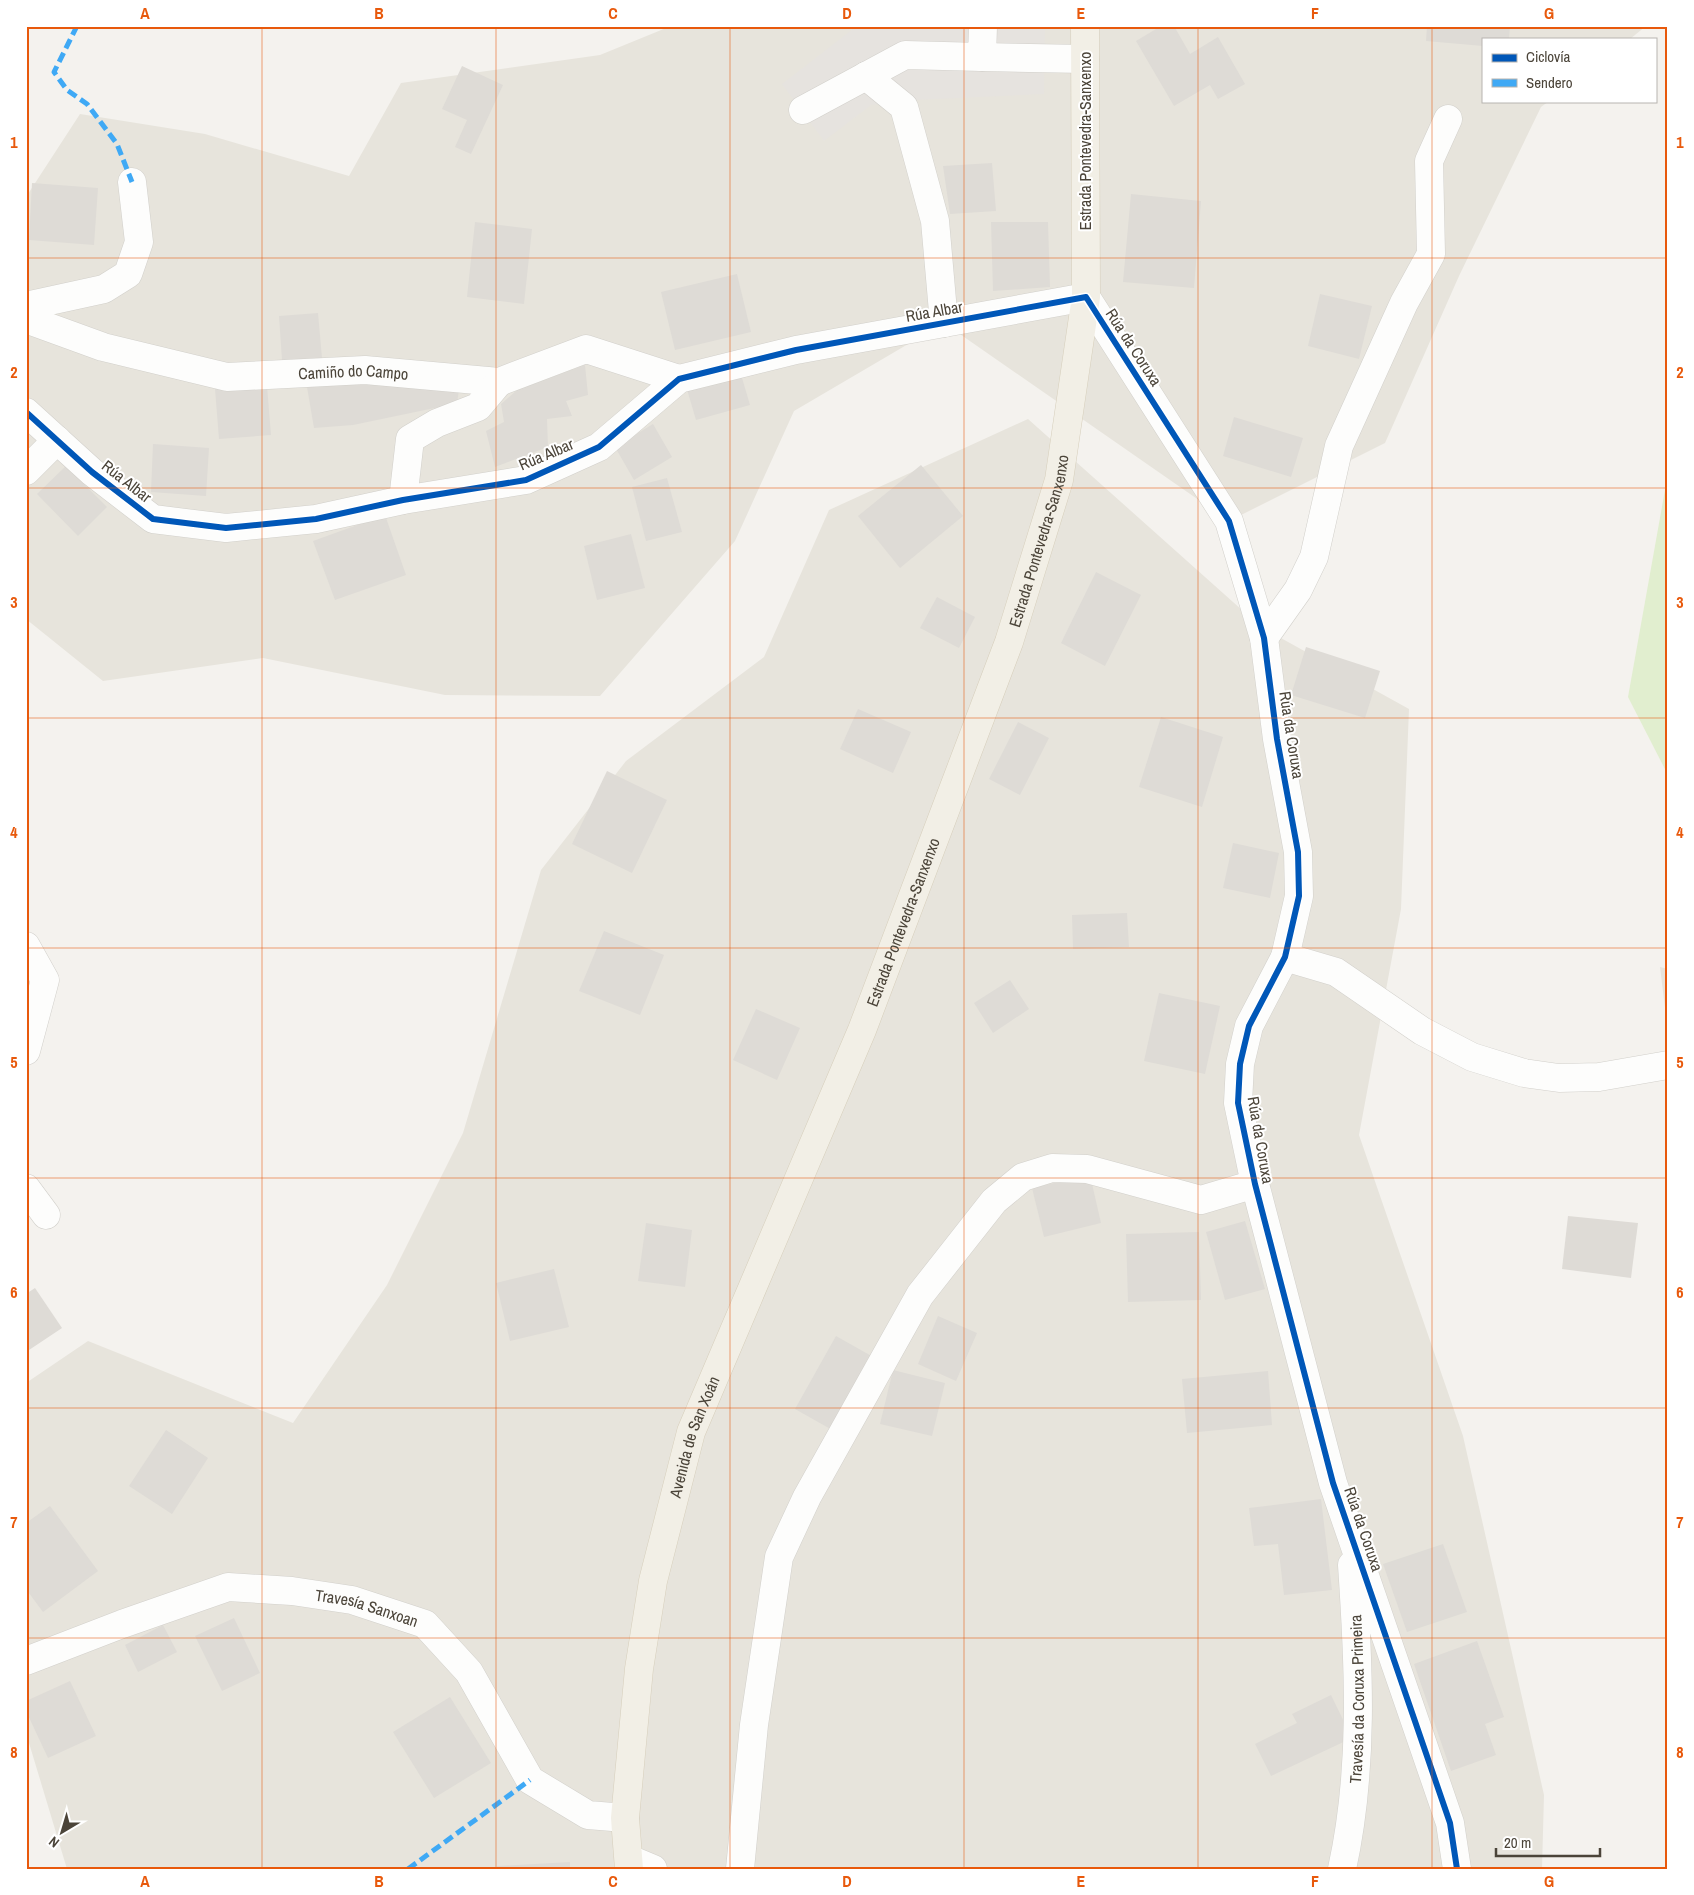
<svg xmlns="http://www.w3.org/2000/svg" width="1694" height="1895" viewBox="0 0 1694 1895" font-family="'Archivo Narrow',sans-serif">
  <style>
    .residential { fill: #e7e4dc }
    .green { fill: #e1eecf }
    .parking { fill: #e6e3df }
    .building { fill: #dedbd6 }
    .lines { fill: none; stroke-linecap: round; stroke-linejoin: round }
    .minor-casing { stroke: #d2d0cb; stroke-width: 29 }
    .major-casing { stroke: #d6cebb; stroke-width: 29 }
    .minor { stroke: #fdfdfc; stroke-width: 28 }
    .major { stroke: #f2efe6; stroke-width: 28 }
    .quiet { stroke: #3fa9f5; stroke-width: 5; stroke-dasharray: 10 5; stroke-linecap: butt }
    .cycleway-casing { stroke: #fff; stroke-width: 9 }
    .cycleway { stroke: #0057b8; stroke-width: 6 }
    .grid { fill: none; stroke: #e8590c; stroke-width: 1; stroke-opacity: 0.55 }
    .labels { text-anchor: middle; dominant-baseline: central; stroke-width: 4; stroke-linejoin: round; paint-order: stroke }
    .street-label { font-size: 16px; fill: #4b4439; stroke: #fff }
    .neatline { fill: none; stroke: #e8590c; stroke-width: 2 }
    .grid-label { font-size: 16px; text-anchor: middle; font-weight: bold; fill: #e8590c }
  </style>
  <rect width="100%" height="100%" fill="#f4f2ee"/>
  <g class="residential">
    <path d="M671,26H1646L1630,39H1483V101H1549L1541,107L1459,276L1385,443L1229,521L944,323L794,411L735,541L600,696L445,695L263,658L103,681L26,619V197L80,114L205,134L349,176L401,83L600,55Z"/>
    <path d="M1028,419L1261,627L1409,709L1401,909L1359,1135L1463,1436L1544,1795L1542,1869H67L26,1733V1383L88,1341L293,1423L387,1285L463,1133L541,870L626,761L764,657L829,510Z"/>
    <path d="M1660,967L1668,969V1032Z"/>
  </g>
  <path class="green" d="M1668,473V775L1628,697Z"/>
  <path class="parking" d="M857,26H1045L1044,94L914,100L871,105L824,141L782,84Z"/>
  <g class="building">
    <path d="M1161,26H1174L1190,54L1218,37L1245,84L1218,99L1210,85L1174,106L1136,41Z"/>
    <path d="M1427,26H1510L1509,39H1483V46L1426,41Z"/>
    <path d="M462,66L503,85L471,154L455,147L467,120L442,109Z"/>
    <path d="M992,163L996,211L950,214L943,166Z"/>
    <path d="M32,183L98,188L94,245L29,240Z"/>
    <path d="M1131,194L1201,201L1194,288L1123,282Z"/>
    <path d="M475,222L532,229L524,304L467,297Z"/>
    <path d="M991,222H1048L1050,287L993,291Z"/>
    <path d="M737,274L751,332L675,350L661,292Z"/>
    <path d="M1320,294L1372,306L1359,359L1308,346Z"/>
    <path d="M318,313L322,358L282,360L279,316Z"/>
    <path d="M585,365L588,395L566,401L572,416L547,419L548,447L495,467L486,431L504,422L501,404L517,390Z"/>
    <path d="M740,371L750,405L696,420L686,386Z"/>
    <path d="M360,382L459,390L457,403L449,405L353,425L314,428L307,387Z"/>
    <path d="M267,386L271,435L219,439L215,389Z"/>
    <path d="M1234,417L1303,438L1291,477L1223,456Z"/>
    <path d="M653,424L672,457L634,480L615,447Z"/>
    <path d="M153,444L209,448L206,496L151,492Z"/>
    <path d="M921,465L963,516L900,568L858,516Z"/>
    <path d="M66,466L107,507L78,536L37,494Z"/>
    <path d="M667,478L682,532L646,541L632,487Z"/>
    <path d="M385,515L406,575L335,600L313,541Z"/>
    <path d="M631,534L645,588L597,600L584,546Z"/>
    <path d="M1096,572L1141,595L1105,666L1061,643Z"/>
    <path d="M937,597L975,617L959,648L920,628Z"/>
    <path d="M1306,647L1380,671L1365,718L1291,695Z"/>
    <path d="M858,709L911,732L893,773L840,749Z"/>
    <path d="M1161,717L1223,737L1202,807L1139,787Z"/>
    <path d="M1018,722L1049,738L1020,795L989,779Z"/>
    <path d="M607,771L667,800L632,873L572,844Z"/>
    <path d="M1233,843L1279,853L1270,898L1223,888Z"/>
    <path d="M1127,913L1129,947L1073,949L1072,915Z"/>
    <path d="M604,931L664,955L640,1015L579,991Z"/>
    <path d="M1010,980L1029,1009L993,1033L974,1003Z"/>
    <path d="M1159,993L1220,1006L1205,1074L1144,1061Z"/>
    <path d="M756,1009L800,1028L777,1080L733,1060Z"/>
    <path d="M1090,1175L1101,1223L1044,1237L1032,1188Z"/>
    <path d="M1568,1216L1638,1223L1631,1278L1562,1269Z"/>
    <path d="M1245,1221L1265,1289L1225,1300L1206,1232Z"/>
    <path d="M646,1223L692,1230L685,1287L638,1281Z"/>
    <path d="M1199,1232L1201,1300L1128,1302L1126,1234Z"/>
    <path d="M554,1269L569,1327L510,1341L496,1283Z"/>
    <path d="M35,1288L62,1328L26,1352V1294Z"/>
    <path d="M938,1316L977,1333L956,1381L918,1364Z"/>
    <path d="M836,1336L875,1358L834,1431L795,1409Z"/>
    <path d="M893,1370L945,1383L932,1436L880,1424Z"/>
    <path d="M1268,1371L1272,1425L1187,1433L1182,1379Z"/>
    <path d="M166,1430L208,1458L172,1514L129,1486Z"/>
    <path d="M1321,1499L1332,1590L1284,1595L1278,1544L1254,1546L1249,1508Z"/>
    <path d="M50,1506L98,1571L43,1612L26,1589V1523Z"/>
    <path d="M1443,1544L1467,1612L1407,1632L1383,1564Z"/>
    <path d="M234,1618L260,1673L222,1691L195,1636Z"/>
    <path d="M163,1625L177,1652L138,1672L125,1645Z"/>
    <path d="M1477,1641L1504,1717L1485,1724L1496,1755L1451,1771L1414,1664Z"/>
    <path d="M70,1681L96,1736L48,1758L26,1711V1701Z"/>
    <path d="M1331,1695L1352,1738L1271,1776L1255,1744L1297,1723L1292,1714Z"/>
    <path d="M450,1697L491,1763L434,1798L393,1732Z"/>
    <path d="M570,1862V1869H497V1866Z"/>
  </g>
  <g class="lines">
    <defs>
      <g id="minor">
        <path d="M982,57L1085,59"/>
        <path d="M866,76L904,107L935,221L944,323"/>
        <path d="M803,110L905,55L982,57L983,26"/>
        <path d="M26,306L104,289L128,274L139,242L132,182"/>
        <path id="s1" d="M26,319L103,347L227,377L365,370L499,382L586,349L679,379"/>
        <path d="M26,412L92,472L153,519L226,528L316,519L403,500L526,480L599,447L679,379L796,350L1086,297L1229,521L1264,638L1277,739L1298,852L1299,896L1285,957L1249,1026L1240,1064L1238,1103L1255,1184L1333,1483L1450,1823L1457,1869"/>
        <path d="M26,471L57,440"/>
        <path d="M403,500L410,439L437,423L478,407L499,382"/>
        <path d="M1264,638L1298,590L1314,557L1339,446L1404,303L1431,254L1429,161L1448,119"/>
        <path d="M26,946L45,980L26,1051"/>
        <path d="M1285,957L1336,972L1422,1031L1472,1057L1524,1073L1559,1078L1599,1077L1668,1065"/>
        <path d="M26,1188L46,1215"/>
        <path id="s2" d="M26,1661L122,1624L228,1587L292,1591L352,1600L425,1624L469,1672L530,1780L588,1815L625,1818"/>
        <path d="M629,1859L653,1869"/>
        <path d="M740,1869L754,1725L779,1557L807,1497L920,1295L994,1201L1023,1177L1052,1168L1087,1169L1201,1200L1255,1184"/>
        <path id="s3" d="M1342,1869C1364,1769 1359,1667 1352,1565"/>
      </g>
      <g id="major">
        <path id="s4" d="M629,1869L625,1818L639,1669L653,1581L691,1432L862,1030L1009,642L1059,480L1086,297L1085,26"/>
      </g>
    </defs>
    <use href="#minor" class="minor-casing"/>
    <use href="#major" class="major-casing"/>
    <use href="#minor" class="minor"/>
    <use href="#major" class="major"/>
    <g class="quiet">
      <path d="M77,26L54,72L67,90L87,104L117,144L132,182"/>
      <path d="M408,1869L530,1780"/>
    </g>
    <defs>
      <path id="cycleway" d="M26,412L92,472L153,519L226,528L316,519L403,500L526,480L599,447L679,379L796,350L1086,297L1229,521L1264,638L1277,739L1298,852L1299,896L1285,957L1249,1026L1240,1064L1238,1103L1255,1184L1333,1483L1450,1823L1457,1869"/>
    </defs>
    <use href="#cycleway" class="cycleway-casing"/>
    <use href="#cycleway" class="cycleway"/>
  </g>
  <path class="grid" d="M262,26V1869M496,26V1869M730,26V1869M964,26V1869M1198,26V1869M1432,26V1869M26,258H1668M26,488H1668M26,718H1668M26,948H1668M26,1178H1668M26,1408H1668M26,1638H1668"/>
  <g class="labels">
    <g class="street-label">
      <text transform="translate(1085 141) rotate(-90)">Estrada Pontevedra-Sanxenxo</text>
      <text transform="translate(934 311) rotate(-10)">Rúa Albar</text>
      <text transform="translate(1134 347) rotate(57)">Rúa da Coruxa</text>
      <text stroke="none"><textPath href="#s1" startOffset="336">Camiño do Campo</textPath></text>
      <text transform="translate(546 454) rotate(-23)">Rúa Albar</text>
      <text transform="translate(127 481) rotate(38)">Rúa Albar</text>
      <text stroke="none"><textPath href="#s4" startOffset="1401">Estrada Pontevedra-Sanxenxo</textPath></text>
      <text transform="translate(1292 735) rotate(81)">Rúa da Coruxa</text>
      <text stroke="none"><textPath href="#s4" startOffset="996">Estrada Pontevedra-Sanxenxo</textPath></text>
      <text transform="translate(1261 1140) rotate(80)">Rúa da Coruxa</text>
      <text stroke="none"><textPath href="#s4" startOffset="440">Avenida de San Xoán</textPath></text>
      <text transform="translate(1364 1529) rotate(71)">Rúa da Coruxa</text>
      <text stroke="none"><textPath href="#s2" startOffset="356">Travesía Sanxoan</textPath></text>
      <text stroke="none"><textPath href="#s3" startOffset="171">Travesía da Coruxa Primeira</textPath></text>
    </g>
  </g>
  <rect width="1694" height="1895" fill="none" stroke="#ffffff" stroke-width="55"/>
  <rect x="1482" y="38" width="175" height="65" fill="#ffffff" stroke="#b7b4b0"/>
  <rect x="1492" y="54" width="25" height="8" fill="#0057b8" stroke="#b7b4b0"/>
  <text x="1526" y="62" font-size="15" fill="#4b4439">Ciclovía</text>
  <rect x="1492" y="79" width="25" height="8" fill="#3fa9f5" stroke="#b7b4b0"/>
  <text x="1526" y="88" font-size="15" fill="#4b4439">Sendero</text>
  <g transform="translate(62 1832) rotate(218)" stroke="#ffffff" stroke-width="4" paint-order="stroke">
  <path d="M0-4L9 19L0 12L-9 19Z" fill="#4b4439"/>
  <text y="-8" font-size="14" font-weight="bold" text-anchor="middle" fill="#4b4439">N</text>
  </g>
  <path d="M1496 1848v8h104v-8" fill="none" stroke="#4b4439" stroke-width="2.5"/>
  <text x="1504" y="1848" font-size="15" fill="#4b4439" stroke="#ffffff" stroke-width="4" paint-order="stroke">20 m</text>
  <rect x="28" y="28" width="1638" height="1840" class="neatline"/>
  <g class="grid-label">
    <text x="145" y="19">A</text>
    <text x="379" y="19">B</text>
    <text x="613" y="19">C</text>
    <text x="847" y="19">D</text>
    <text x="1081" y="19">E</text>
    <text x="1315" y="19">F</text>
    <text x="1549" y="19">G</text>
    <text x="14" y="148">1</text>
    <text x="1680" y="148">1</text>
    <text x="14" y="378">2</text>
    <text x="1680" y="378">2</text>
    <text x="14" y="608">3</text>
    <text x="1680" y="608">3</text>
    <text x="14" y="838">4</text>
    <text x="1680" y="838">4</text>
    <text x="14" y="1068">5</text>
    <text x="1680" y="1068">5</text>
    <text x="14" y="1298">6</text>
    <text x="1680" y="1298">6</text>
    <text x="14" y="1528">7</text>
    <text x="1680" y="1528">7</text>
    <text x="14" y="1758">8</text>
    <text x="1680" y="1758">8</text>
    <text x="145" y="1887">A</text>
    <text x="379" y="1887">B</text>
    <text x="613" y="1887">C</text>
    <text x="847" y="1887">D</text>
    <text x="1081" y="1887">E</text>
    <text x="1315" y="1887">F</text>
    <text x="1549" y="1887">G</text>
  </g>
</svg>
